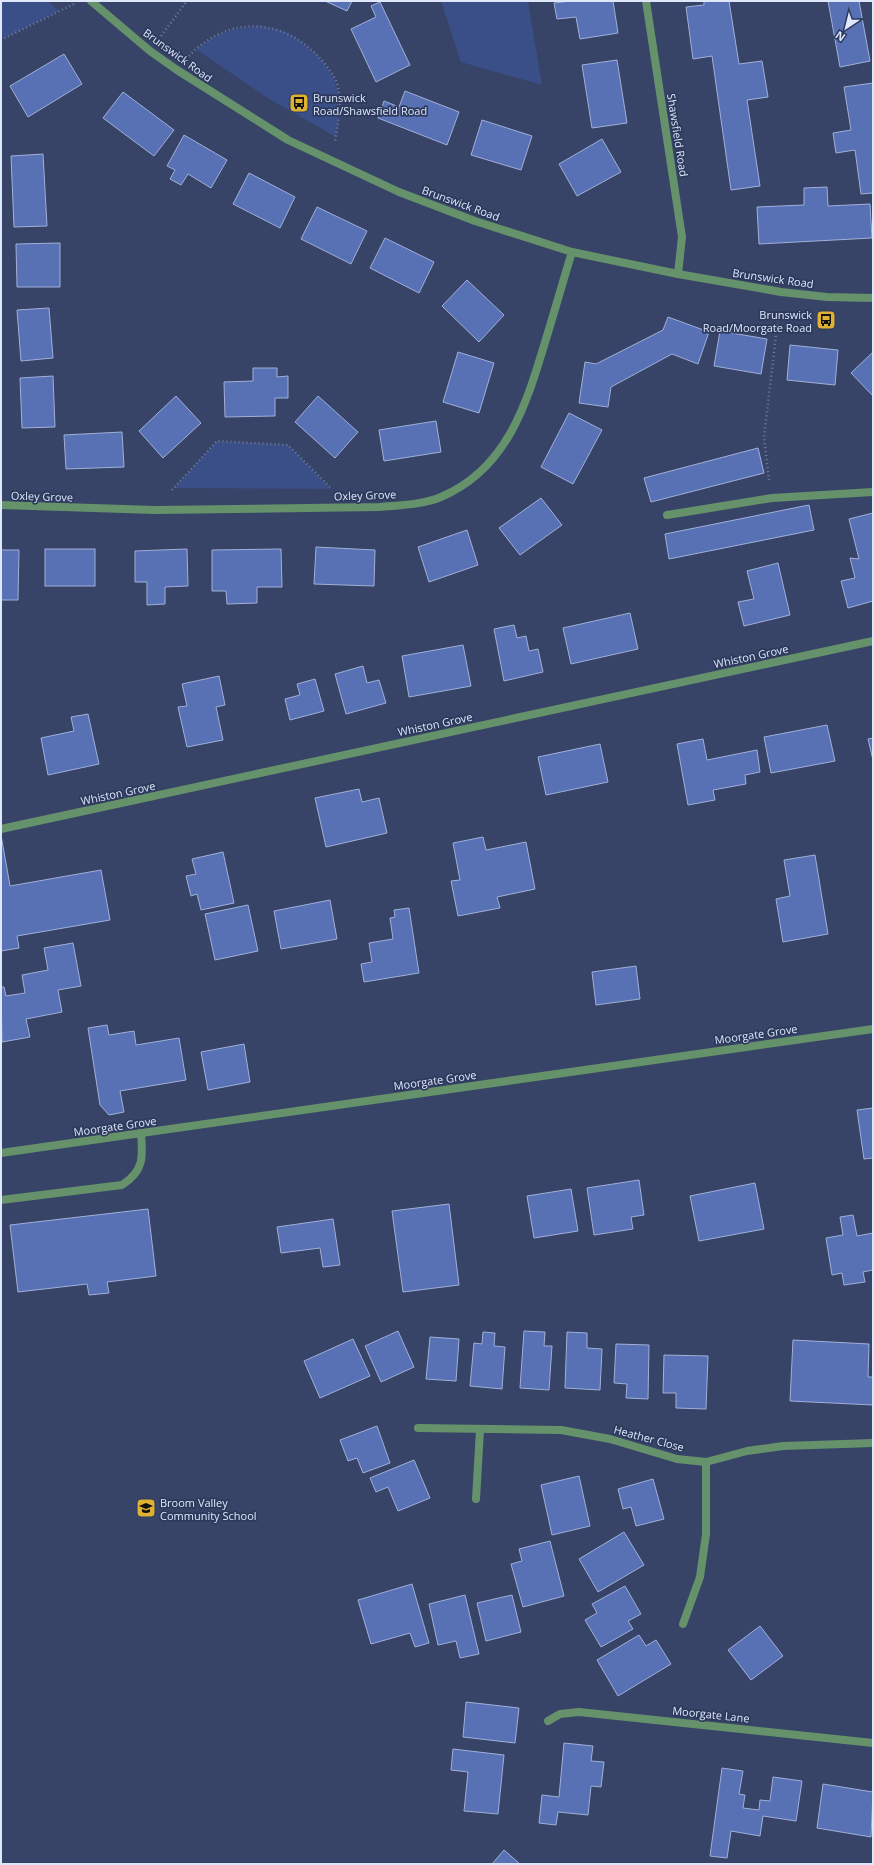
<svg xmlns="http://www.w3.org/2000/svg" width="874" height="1865" viewBox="0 0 874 1865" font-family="'Open Sans',sans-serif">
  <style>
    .green { fill: #3a4e88 }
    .building { fill: #5871b5; stroke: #a0b0d9 }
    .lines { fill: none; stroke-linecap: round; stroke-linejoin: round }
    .path { stroke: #717c9a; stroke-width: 2.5; stroke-dasharray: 1 3; stroke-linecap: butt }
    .service { stroke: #65926b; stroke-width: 8 }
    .minor { stroke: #65926b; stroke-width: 8 }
    .labels { text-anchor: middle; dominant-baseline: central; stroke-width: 3.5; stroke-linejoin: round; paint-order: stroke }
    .street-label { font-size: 11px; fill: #dee7fc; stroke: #2d3a5c }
    .poi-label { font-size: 11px; fill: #dee7fc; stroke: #2d3a5c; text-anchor: start }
  </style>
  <rect width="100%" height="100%" fill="#374467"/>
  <g class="green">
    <path d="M1,1H48L59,11L1,40Z"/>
    <path d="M441,1H528L542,85L461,62Z"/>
    <path d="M261,26C270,28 281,29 288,33C299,39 309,48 318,56C342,82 342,104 336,137L266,97L196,49C217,32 235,28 261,26Z"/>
    <path d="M217,441L288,445L331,489L174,488Z"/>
  </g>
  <g class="building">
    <path d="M325,1H352L347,11Z"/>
    <path d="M571,1H613L618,33L580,39L576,17L557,19L554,3Z"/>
    <path d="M704,1H729L739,64L762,61L768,97L747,100L760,186L731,190L712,56L693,59L686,7L704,5Z"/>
    <path d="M828,1H859L870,61L840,67Z"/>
    <path d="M380,2L410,65L376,82L351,29L376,17L371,6Z"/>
    <path d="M64,54L82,84L28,117L10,86Z"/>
    <path d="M617,60L627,123L592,128L582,65Z"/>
    <path d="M873,83V193L861,194L855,150L836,153L833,133L851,130L844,87Z"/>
    <path d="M405,91L459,112L447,145L378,118L384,101L399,107Z"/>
    <path d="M123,92L174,130L154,156L103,118Z"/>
    <path d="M482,120L532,136L521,170L471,155Z"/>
    <path d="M184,135L227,160L211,188L188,174L181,185L170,179L175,170L167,166Z"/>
    <path d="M602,139L621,172L577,196L559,164Z"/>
    <path d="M43,154L47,226L14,227L11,156Z"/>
    <path d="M249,173L295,197L280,228L233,204Z"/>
    <path d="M827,187L828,206L870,204L872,238L759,244L757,207L804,205V188Z"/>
    <path d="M317,207L367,231L351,264L301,239Z"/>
    <path d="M385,238L434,262L419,293L370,268Z"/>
    <path d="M60,243V287H17L16,244Z"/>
    <path d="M467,280L504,315L479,342L442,306Z"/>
    <path d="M49,308L53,358L21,361L17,310Z"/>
    <path d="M668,317L709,332L698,364L672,354L611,387L608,407L579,403L585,362L596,364L663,330Z"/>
    <path d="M720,331L767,339L761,374L714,366Z"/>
    <path d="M790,345L838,350L835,385L787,380Z"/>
    <path d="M458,352L494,363L479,413L443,402Z"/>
    <path d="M873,352V396L851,373Z"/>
    <path d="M253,368H277V377L288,376V398H275V416L225,417L224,382L253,381Z"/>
    <path d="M53,376L55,427L22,428L20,378Z"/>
    <path d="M176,396L201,423L163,458L139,431Z"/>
    <path d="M318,396L358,432L335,458L295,422Z"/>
    <path d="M569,413L602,430L573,484L541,467Z"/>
    <path d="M436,421L441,452L384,461L379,430Z"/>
    <path d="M122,432L124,467L66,469L64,435Z"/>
    <path d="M758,448L764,473L651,502L644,478Z"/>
    <path d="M541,498L562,525L520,555L499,528Z"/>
    <path d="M809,505L814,530L669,559L665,534Z"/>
    <path d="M873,513V601L848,608L841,581L855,578L850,558L859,559L849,519Z"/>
    <path d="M467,530L478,565L429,582L418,547Z"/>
    <path d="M316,547L375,550L374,586L314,584Z"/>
    <rect x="45" y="549" width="50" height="37"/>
    <path d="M187,549L188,586L165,587V604L147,605V582H135V551Z"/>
    <path d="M281,549L282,587H257V603L227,604L226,591H212V550Z"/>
    <path d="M1,550H19L18,600H1Z"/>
    <path d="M778,563L790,615L744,626L738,602L754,599L747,571Z"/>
    <path d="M630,613L638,649L571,664L563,628Z"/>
    <path d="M514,625L517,638L526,636L529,651L538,649L543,672L504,681L494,629Z"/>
    <path d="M463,645L471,686L409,697L402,656Z"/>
    <path d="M363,666L367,683L379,680L386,703L346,714L335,674Z"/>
    <path d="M219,676L225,705L216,707L223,740L187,747L178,707L187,706L182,684Z"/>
    <path d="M315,679L324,711L290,720L285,699L300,695L297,684Z"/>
    <path d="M88,714L99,764L48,775L41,738L74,731L71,717Z"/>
    <path d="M827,725L835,761L771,773L764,737Z"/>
    <path d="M873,738V760L868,739Z"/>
    <path d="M703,739L707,760L757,750L760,772L745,775L746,784L713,790L715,800L688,805L677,744Z"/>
    <path d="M600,744L608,782L546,795L538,757Z"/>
    <path d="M359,789L362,802L379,798L387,833L326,847L315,798Z"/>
    <path d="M1,835L10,886L101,870L110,920L17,936L19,948L1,951Z"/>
    <path d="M483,837L486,850L526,842L535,889L497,897L500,908L458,916L451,881L460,880L453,843Z"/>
    <path d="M223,852L234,903L201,910L197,894L191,896L186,876L196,874L192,859Z"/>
    <path d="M815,855L828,934L783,942L776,899L790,896L784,860Z"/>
    <path d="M330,900L337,939L281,949L274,911Z"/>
    <path d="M248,905L258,951L215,960L205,914Z"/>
    <path d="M409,908L419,973L364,982L361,964L372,962L369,943L393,939L390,918L395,917L394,910Z"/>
    <path d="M73,943L81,986L58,990L62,1012L26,1019L30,1037L2,1042L1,987H4L6,996L25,993L22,975L48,970L44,948Z"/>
    <path d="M636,966L640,999L596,1005L592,972Z"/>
    <path d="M107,1025L109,1035L134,1031L136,1045L179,1038L186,1080L120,1091L124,1112L109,1115L100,1105L88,1028Z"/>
    <path d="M244,1044L250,1082L208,1090L201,1052Z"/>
    <path d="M873,1108V1158L864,1159L857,1110Z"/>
    <path d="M639,1180L644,1215L631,1217L633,1229L594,1235L587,1188Z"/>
    <path d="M755,1183L764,1229L699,1241L690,1196Z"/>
    <path d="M571,1189L578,1231L534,1238L527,1196Z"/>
    <path d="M449,1204L459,1285L403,1292L392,1211Z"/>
    <path d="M148,1209L156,1276L107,1282L109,1293L89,1295L87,1284L18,1292L10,1225Z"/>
    <path d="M853,1215L857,1236L873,1233V1270L863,1272L865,1282L844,1285L842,1273L832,1275L826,1238L843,1235L840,1217Z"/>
    <path d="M333,1219L340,1265L323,1267L320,1248L281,1253L277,1227Z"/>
    <path d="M398,1331L414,1367L381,1382L365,1346Z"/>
    <path d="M524,1331L545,1332L544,1346H552L549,1390L520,1388Z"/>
    <path d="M483,1332L495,1333L494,1346L505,1347L502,1389L470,1386L474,1343L482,1344Z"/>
    <path d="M567,1332L587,1333V1348L602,1349L600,1390L565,1388Z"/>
    <path d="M430,1337L459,1339L456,1381L426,1379Z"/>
    <path d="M353,1339L370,1376L320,1398L304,1361Z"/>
    <path d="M793,1340L869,1344L868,1377H873V1405L790,1401Z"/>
    <path d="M616,1344L649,1345L648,1399L626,1398L627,1384L614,1383Z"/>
    <path d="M664,1355L708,1356L706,1409L676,1408V1393H663Z"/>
    <path d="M377,1426L390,1463L363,1473L357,1458L348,1461L340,1440Z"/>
    <path d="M414,1460L430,1498L398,1511L388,1487L376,1492L370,1478Z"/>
    <path d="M579,1476L590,1526L552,1535L541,1485Z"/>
    <path d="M653,1479L664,1519L636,1526L631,1507L623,1509L618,1489Z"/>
    <path d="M624,1532L644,1565L598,1592L579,1559Z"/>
    <path d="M550,1541L564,1596L523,1607L511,1564L522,1561L519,1549Z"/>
    <path d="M412,1584L429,1643L415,1647L410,1633L371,1644L358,1600Z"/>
    <path d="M625,1586L641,1614L628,1621L633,1629L601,1647L585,1620L597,1613L592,1604Z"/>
    <path d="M465,1595L479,1654L460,1658L456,1641L438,1645L429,1604Z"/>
    <path d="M512,1595L521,1632L486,1641L477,1603Z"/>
    <path d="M760,1626L783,1656L751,1680L728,1650Z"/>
    <path d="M639,1635L646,1646L656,1640L671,1664L618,1696L597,1660Z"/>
    <path d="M466,1702L519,1708L515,1743L463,1737Z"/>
    <path d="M564,1743L593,1746L591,1761L604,1762L601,1787L591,1786L588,1815L558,1812L556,1825L539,1823L542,1795L559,1797Z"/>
    <path d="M453,1749L504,1755L498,1814L464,1811L468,1772L451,1770Z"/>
    <path d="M722,1768L743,1771L739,1794L745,1795L743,1808L759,1810L760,1800L770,1801L773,1777L802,1781L796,1821L763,1816L760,1836L731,1831L727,1858L710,1856Z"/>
    <path d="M823,1784L873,1792L871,1837L817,1828Z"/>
    <path d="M504,1850L520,1864H492Z"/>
  </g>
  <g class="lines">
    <g class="path">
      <path d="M161,36L187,1"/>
      <path d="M1,40L74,4"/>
      <path d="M189,56C227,16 280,17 318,56C326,65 335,75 338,87C342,106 338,123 335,141"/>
      <path d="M769,480L764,437L779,310"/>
      <path d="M172,490L217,441L288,445L331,488"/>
    </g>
    <g class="service">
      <path d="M667,515L772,498L873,492"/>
      <path d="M1,1200L122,1185C144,1171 143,1157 141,1133"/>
    </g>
    <g class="minor">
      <path d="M91,1L150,51L177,70L288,140L399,192L475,221L572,252L678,274L781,292L827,297L873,298"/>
      <path d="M646,1L682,237L678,274"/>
      <path d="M1,505L155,510L379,507C399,505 422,505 441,497C508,469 527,402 546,339C555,310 563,281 572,252"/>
      <path d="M1,829L873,641"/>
      <path d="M1,1153L873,1029"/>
      <path d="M418,1428L561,1430L610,1439L677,1459L706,1462L747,1451L783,1446L873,1443"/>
      <path d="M476,1499L480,1430"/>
      <path d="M683,1624L700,1577L706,1534V1462"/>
      <path d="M548,1721L560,1714L579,1712L873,1743"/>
    </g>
  </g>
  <defs>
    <symbol id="bus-square" viewBox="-11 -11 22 22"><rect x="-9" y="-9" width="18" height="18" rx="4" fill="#deb133" stroke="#2d3a5c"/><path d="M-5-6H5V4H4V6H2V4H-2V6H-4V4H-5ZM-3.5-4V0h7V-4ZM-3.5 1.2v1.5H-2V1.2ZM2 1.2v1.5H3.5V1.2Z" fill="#111"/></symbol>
    <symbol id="school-square" viewBox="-11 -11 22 22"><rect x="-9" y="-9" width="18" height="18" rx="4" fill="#deb133" stroke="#2d3a5c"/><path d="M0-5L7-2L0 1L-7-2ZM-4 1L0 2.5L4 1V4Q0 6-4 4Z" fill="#111"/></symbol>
  </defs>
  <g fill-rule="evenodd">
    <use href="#bus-square" x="288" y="92" width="22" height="22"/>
    <use href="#bus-square" x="815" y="309" width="22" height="22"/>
    <use href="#school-square" x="135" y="1497" width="22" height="22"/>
  </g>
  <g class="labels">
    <g class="street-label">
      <text transform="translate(178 55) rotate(36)">Brunswick Road</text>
      <text transform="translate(678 135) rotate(81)">Shawsfield Road</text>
      <text transform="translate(461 203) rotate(20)">Brunswick Road</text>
      <text transform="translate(773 278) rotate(8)">Brunswick Road</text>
      <text transform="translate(365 495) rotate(-2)">Oxley Grove</text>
      <text transform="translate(42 496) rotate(2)">Oxley Grove</text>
      <text transform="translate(751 656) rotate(-12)">Whiston Grove</text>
      <text transform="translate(435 724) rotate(-12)">Whiston Grove</text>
      <text transform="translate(118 793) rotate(-12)">Whiston Grove</text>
      <text transform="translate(756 1034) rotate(-8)">Moorgate Grove</text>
      <text transform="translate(435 1080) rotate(-8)">Moorgate Grove</text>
      <text transform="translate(115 1126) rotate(-8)">Moorgate Grove</text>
      <text transform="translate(649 1438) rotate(15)">Heather Close</text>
      <text transform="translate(711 1714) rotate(6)">Moorgate Lane</text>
    </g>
    <g class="poi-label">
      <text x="313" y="97">Brunswick<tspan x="313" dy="13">Road/Shawsfield Road</tspan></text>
      <text x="812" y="314" text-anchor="end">Brunswick<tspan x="812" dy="13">Road/Moorgate Road</tspan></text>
      <text x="160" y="1502">Broom Valley<tspan x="160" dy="13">Community School</tspan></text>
    </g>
  </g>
  <rect width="874" height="1865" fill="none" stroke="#dee7fc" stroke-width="4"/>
  <g transform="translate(846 28) rotate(215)" stroke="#2d3a5c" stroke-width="3" paint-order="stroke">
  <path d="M0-3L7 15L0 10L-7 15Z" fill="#dee7fc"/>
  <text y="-6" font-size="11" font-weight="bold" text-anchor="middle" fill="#dee7fc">N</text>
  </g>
</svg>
